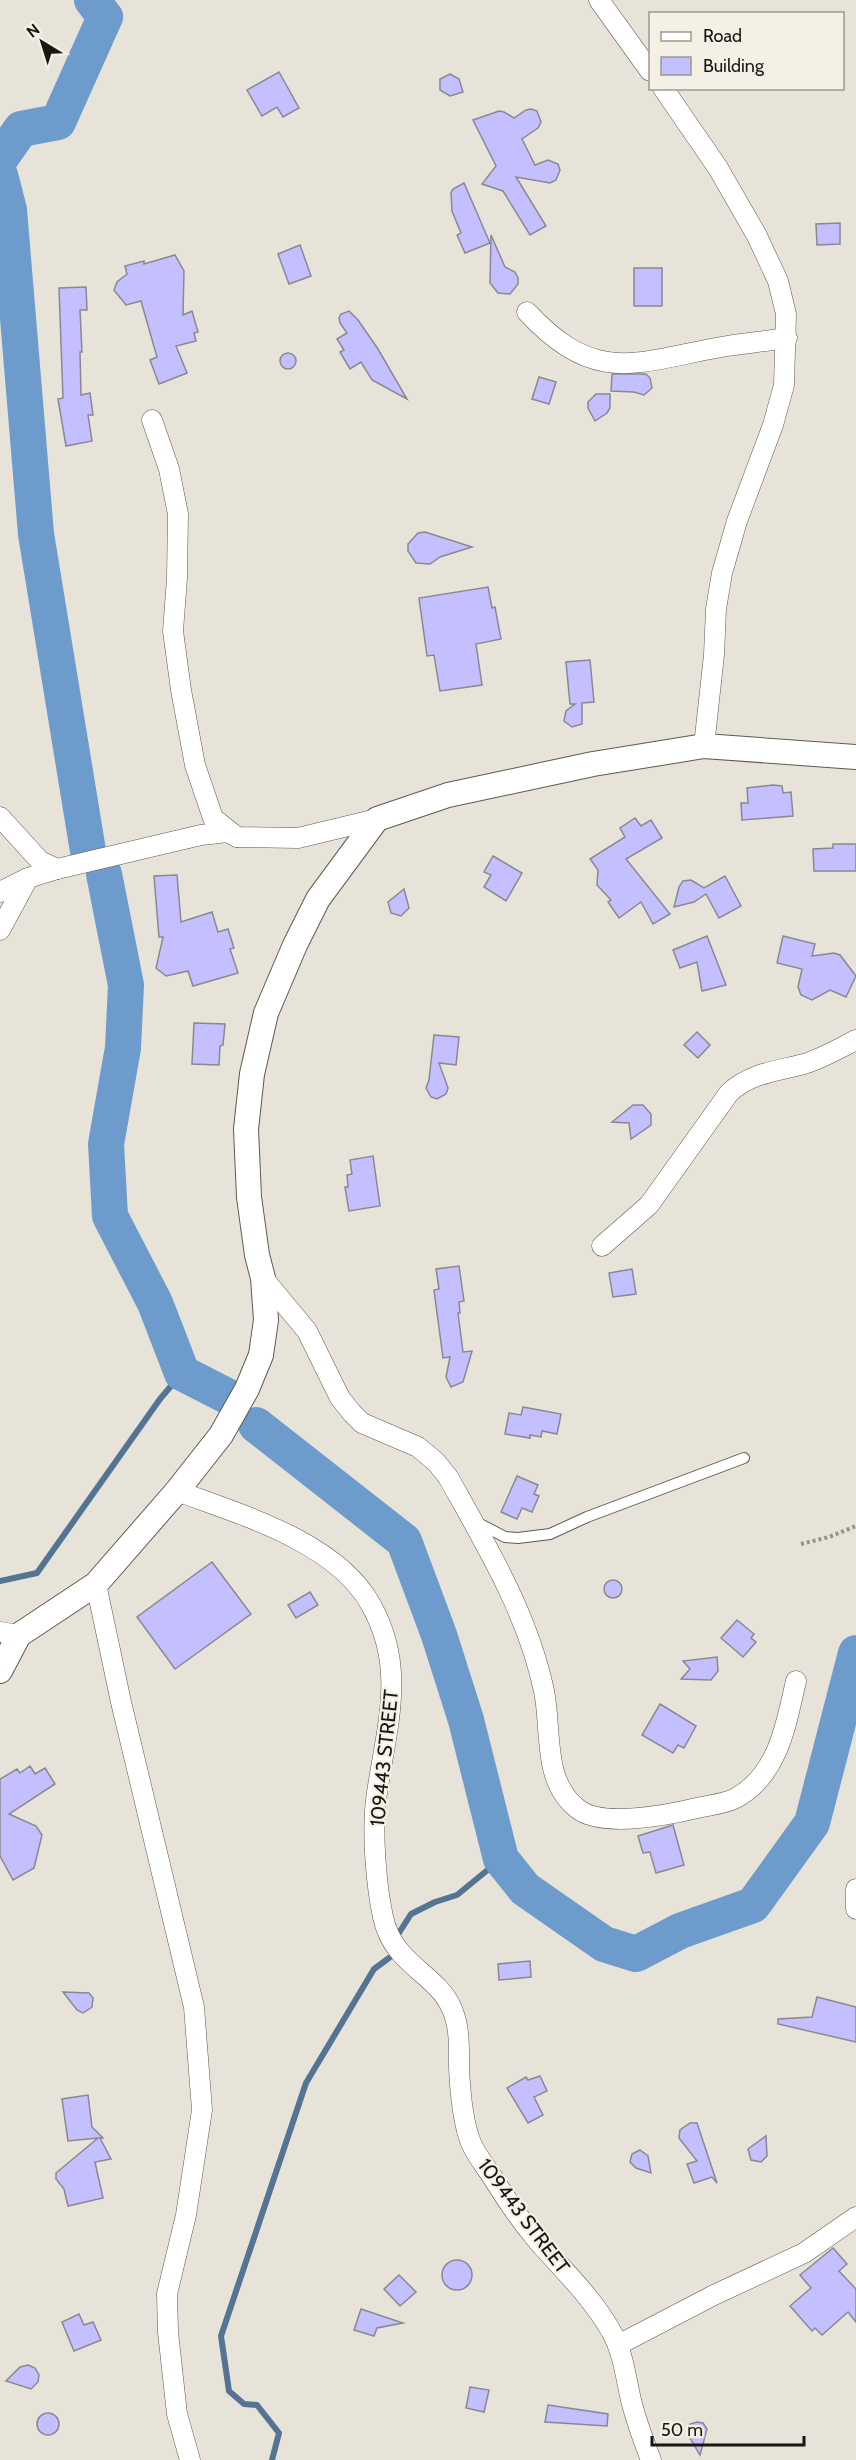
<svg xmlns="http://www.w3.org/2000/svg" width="856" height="2460" viewBox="0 0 856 2460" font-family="Cabin,sans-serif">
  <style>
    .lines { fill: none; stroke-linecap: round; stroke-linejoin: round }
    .stream { stroke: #547494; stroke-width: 6 }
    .river { stroke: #6d9ccc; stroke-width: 36 }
    .building { fill: #c4c0ff; stroke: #898893; stroke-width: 1.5 }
    .service-casing { stroke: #5e5a51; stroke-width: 12 }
    .minor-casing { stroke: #5e5a51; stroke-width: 21 }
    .tertiary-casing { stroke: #5e5a51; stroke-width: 26 }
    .path { stroke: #96928a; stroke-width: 4; stroke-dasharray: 3 3; stroke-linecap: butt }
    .service { stroke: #fff; stroke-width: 10 }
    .minor { stroke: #fff; stroke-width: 20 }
    .tertiary { stroke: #fff; stroke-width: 24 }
    .labels { text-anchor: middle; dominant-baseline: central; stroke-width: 4.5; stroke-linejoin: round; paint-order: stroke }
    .street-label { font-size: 20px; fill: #191713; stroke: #f5f0e5 }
  </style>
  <rect width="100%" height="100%" fill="#e7e3d8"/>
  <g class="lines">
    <g class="stream">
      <path d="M0,1581L37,1573L160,1399L182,1373"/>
      <path d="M397,1936L411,1914L435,1902L457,1895L501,1859"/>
      <path d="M272,2460L279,2433L257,2405L244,2404L229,2391L221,2336L306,2083L374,1969L389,1958"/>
    </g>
    <g class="river">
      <path d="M0,159L21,129L58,122L105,17L92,0"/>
      <path d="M0,175L9,210L36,534L88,851"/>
      <path d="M104,874L126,985L123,1048L106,1144L110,1216L155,1303L182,1373L227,1396"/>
      <path d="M256,1425L404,1541L439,1635L466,1720L501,1859L525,1889L604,1944L636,1954L680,1931L753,1905L812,1823L856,1653"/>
    </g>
  </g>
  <g class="building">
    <path d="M279,72L299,108L283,117L277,107L262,116L247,90Z"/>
    <path d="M450,74L459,79L463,92L450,96L440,90V79Z"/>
    <path d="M531,109L537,111L541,122L538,128L522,139L535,165L548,160L558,164L560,170L556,180L550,183L516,177L546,226L530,235L503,191L482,184L496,166L473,120L499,111L504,112L514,118L526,110Z"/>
    <path d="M464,183L490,243L465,253L457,235L461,233L452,211L451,193L453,189Z"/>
    <path d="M840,223V244L817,245L816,224Z"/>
    <path d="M491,235L505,267L515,272L518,278V284L510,294L498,293L490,283Z"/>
    <path d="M300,245L311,276L289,284L278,254Z"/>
    <path d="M175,255L184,271L183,315L192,311L198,332L194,333L196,341L176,346L187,373L159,384L150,360L157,357L141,301L126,305L114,290L117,282L127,274L125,266L144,261V264Z"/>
    <rect x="634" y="268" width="28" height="38"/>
    <path d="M86,287L87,310H80L82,352H80L81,395L90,393L93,415H88L92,441L66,446L58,399L63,398L59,288Z"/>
    <path d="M349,311L358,320L378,349L407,399L372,380L361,362L350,369L340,352L344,350L337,339L347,333L340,323L339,318L341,314Z"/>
    <circle cx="288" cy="361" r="8"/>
    <path d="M612,374H646L650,378L652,388L644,395L634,392L611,391Z"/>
    <path d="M539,377L556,382L549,404L532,399Z"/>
    <path d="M596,394H610V408L607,413L595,421L588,408V402Z"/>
    <path d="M425,532L472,547L440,557L430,564L416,563L408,551V544L418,533Z"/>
    <path d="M488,587L492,608L495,607L501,639L476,644L482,685L440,691L434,655L427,656L419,598Z"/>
    <path d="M590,660L594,702L582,703V724L572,727L564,721L566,711L575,704H570L566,662Z"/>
    <path d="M773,785L782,786L783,793L791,792L793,816L742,820L741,803H748L747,788Z"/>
    <path d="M635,818L641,826L651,820L662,838L626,859L670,914L653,924L641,902L619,918L608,902L611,900L597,885L598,870L590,859L625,837L620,828Z"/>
    <path d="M833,844H856V871H814L813,849L833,848Z"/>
    <path d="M493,856L522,873L506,901L484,887L491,875L484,872Z"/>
    <path d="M177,875L181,922L212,912L218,932L228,929L234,948L230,949L238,973L193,986L188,971L166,976L156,968L163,937H159L154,876Z"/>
    <path d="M725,876L741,906L719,918L706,894L694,902L674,907L679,887L683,881L691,880L704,888Z"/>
    <path d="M404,889L409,908L401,916L391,913L388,902Z"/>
    <path d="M707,936L726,985L702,991L697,962L680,968L673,950Z"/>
    <path d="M783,936L815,944L812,956L834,953L840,955L856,976L846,997L830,990L812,1000L801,995L798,987L802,969L777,963Z"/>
    <path d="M194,1023L225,1024L223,1045L220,1046L219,1065L192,1064Z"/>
    <path d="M697,1032L710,1045L698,1058L684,1045Z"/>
    <path d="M434,1035L459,1037L456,1065L439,1063L448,1088L446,1094L437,1099L431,1097L426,1088L429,1080Z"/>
    <path d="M633,1105H643L651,1114V1125L631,1139L629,1123L612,1122Z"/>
    <path d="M373,1156L380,1206L349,1211L345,1187H348L347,1175L352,1174L350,1160Z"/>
    <path d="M459,1266L464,1301L459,1302L460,1313H458L463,1352L472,1351L463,1382L451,1387L446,1377L450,1357L443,1358L434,1290L439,1289L436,1269Z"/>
    <path d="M632,1269L636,1294L613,1297L609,1273Z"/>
    <path d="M523,1407L561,1414L557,1434L542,1431L541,1437L530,1435V1438L505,1434L509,1413L521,1415Z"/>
    <path d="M517,1476L538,1485L534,1494L539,1496L532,1512L522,1508L517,1519L501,1512Z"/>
    <path d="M212,1562L251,1614L175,1669L137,1617Z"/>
    <circle cx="613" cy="1589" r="9"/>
    <path d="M310,1592L318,1605L296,1618L288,1605Z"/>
    <path d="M737,1620L754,1634L751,1638L756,1642L743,1657L721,1638Z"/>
    <path d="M717,1657L718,1671L711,1680L681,1679L690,1669L683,1661Z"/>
    <path d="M660,1704L696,1726L684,1748L678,1745L673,1753L642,1735Z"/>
    <path d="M30,1766L35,1774L45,1768L55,1784L9,1814L36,1826L42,1835L34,1868L13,1880L0,1856V1779L17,1769L20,1773Z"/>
    <path d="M673,1825L684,1865L656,1873L650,1852L643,1853L638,1836Z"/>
    <path d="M530,1961L531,1977L499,1980L498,1964Z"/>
    <path d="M63,1992L89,1993L93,1998L92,2007L83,2013L77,2010Z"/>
    <path d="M817,1997L856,2007V2042L778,2024V2019L812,2017Z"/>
    <path d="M540,2076L547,2091L534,2097L543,2115L528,2123L507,2088L526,2077L528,2080Z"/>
    <path d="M88,2095L92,2127L103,2138H100L111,2159L95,2162L103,2198L68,2206L64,2189L56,2179V2173L98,2138L68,2141L62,2099Z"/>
    <path d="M690,2123H697L717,2183L712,2177L694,2183L687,2164L697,2161L679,2138L680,2130Z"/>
    <path d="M766,2136L767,2156L761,2162L751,2160L748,2149Z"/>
    <path d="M640,2150L648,2156L651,2173L636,2168L630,2162L632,2154Z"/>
    <path d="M833,2248L847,2264L839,2271L856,2289V2322L848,2312L822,2335L815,2328L812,2331L790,2306L811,2288L800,2275Z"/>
    <circle cx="457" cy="2275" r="15"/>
    <path d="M399,2275L416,2292L400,2306L384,2289Z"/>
    <path d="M361,2309L403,2323L377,2328L374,2336L354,2330Z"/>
    <path d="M79,2314L84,2325L93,2322L101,2340L74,2351L62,2322Z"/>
    <path d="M28,2365L35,2368L39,2375L38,2382L31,2389L6,2381L20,2367Z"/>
    <path d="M470,2387L489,2390L484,2412L466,2408Z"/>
    <path d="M548,2405L608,2414L607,2426L545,2422Z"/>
    <circle cx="48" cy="2424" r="11"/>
    <path d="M697,2422L703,2423L707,2429L700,2455L687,2433L690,2424Z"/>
  </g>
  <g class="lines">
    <defs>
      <path id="service" d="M478,1523L505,1537L518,1538L550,1534L587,1517L744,1458"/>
      <g id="minor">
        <path d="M599,0L650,71"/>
        <path d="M663,88L718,168L757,236L778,281L786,314L784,385L773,425L737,521L722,573L716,609L714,655L704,746"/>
        <path d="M527,312C598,388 638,361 727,346C747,343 767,341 787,338"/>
        <path d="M152,420L169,469L178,514L177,578L173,631L181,690L195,765L213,818L237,837"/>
        <path d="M0,817L40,861L57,869"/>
        <path d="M0,892L28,878L57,869L201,835L228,832L237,837L298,838L377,819"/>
        <path d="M0,930L28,878"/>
        <path d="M602,1246L649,1205L729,1093C750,1073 777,1071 804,1064C821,1059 840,1048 856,1040"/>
        <path d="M263,1278L307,1331L340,1398L352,1413L362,1423L418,1447L436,1462L448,1477C486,1545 528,1614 544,1691C552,1730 542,1782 578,1809C602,1828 668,1815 697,1808C709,1805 725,1804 736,1798C779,1774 786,1724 796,1681"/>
        <path d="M177,1491C239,1514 337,1542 371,1605C408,1670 385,1731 376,1800C372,1834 376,1884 383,1917C393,1965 437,1973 452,2009C460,2027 459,2048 459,2067C460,2091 462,2120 471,2143C476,2155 486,2167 493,2178C506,2199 521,2221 537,2240C562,2269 592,2297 611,2331C624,2353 626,2381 632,2404C637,2423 644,2442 651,2460"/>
        <path d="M96,1584L121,1702L194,2007L202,2110L186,2215L167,2294L168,2332L177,2414L190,2460"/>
        <path d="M0,1632L19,1635"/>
        <path d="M856,1889V1909"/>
        <path d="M618,2345L714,2295L804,2253L856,2217"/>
      </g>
      <path id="tertiary" d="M0,1671L19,1635L96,1584L177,1491L221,1435L247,1389L261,1355L266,1320L263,1278L257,1255L249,1197L246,1129L252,1074L266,1013L295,945L318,899L377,819L448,795L593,764L704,746L856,757"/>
    </defs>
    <use href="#service" class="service-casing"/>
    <use href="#minor" class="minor-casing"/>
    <use href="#tertiary" class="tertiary-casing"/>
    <path class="path" d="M801,1544L829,1537L856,1526"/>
    <use href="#service" class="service"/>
    <use href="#minor" class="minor"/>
    <use href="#tertiary" class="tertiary"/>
  </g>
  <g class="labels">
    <g class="street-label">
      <text transform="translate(384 1758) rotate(-84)">109443 STREET</text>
      <text transform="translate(524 2216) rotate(53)">109443 STREET</text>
    </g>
  </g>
  <rect x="649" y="12" width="195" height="78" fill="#f5f0e5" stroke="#9d9991" stroke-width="1.5"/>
  <rect x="661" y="32" width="30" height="9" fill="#ffffff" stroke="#9d9991" stroke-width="1.5"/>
  <text x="703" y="42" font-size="18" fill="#191713">Road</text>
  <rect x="661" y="57" width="30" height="18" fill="#c4c0ff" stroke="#9d9991" stroke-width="1.5"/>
  <text x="703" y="72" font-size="18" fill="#191713">Building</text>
  <g transform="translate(42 42) rotate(322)" stroke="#f5f0e5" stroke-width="4.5" paint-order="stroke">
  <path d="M0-4.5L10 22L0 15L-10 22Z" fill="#191713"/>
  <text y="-9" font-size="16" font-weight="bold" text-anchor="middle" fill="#191713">N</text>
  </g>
  <path d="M652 2436v9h152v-9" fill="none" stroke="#191713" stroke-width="3"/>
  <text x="661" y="2436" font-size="18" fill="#191713" stroke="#f5f0e5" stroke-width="4.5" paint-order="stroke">50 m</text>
</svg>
